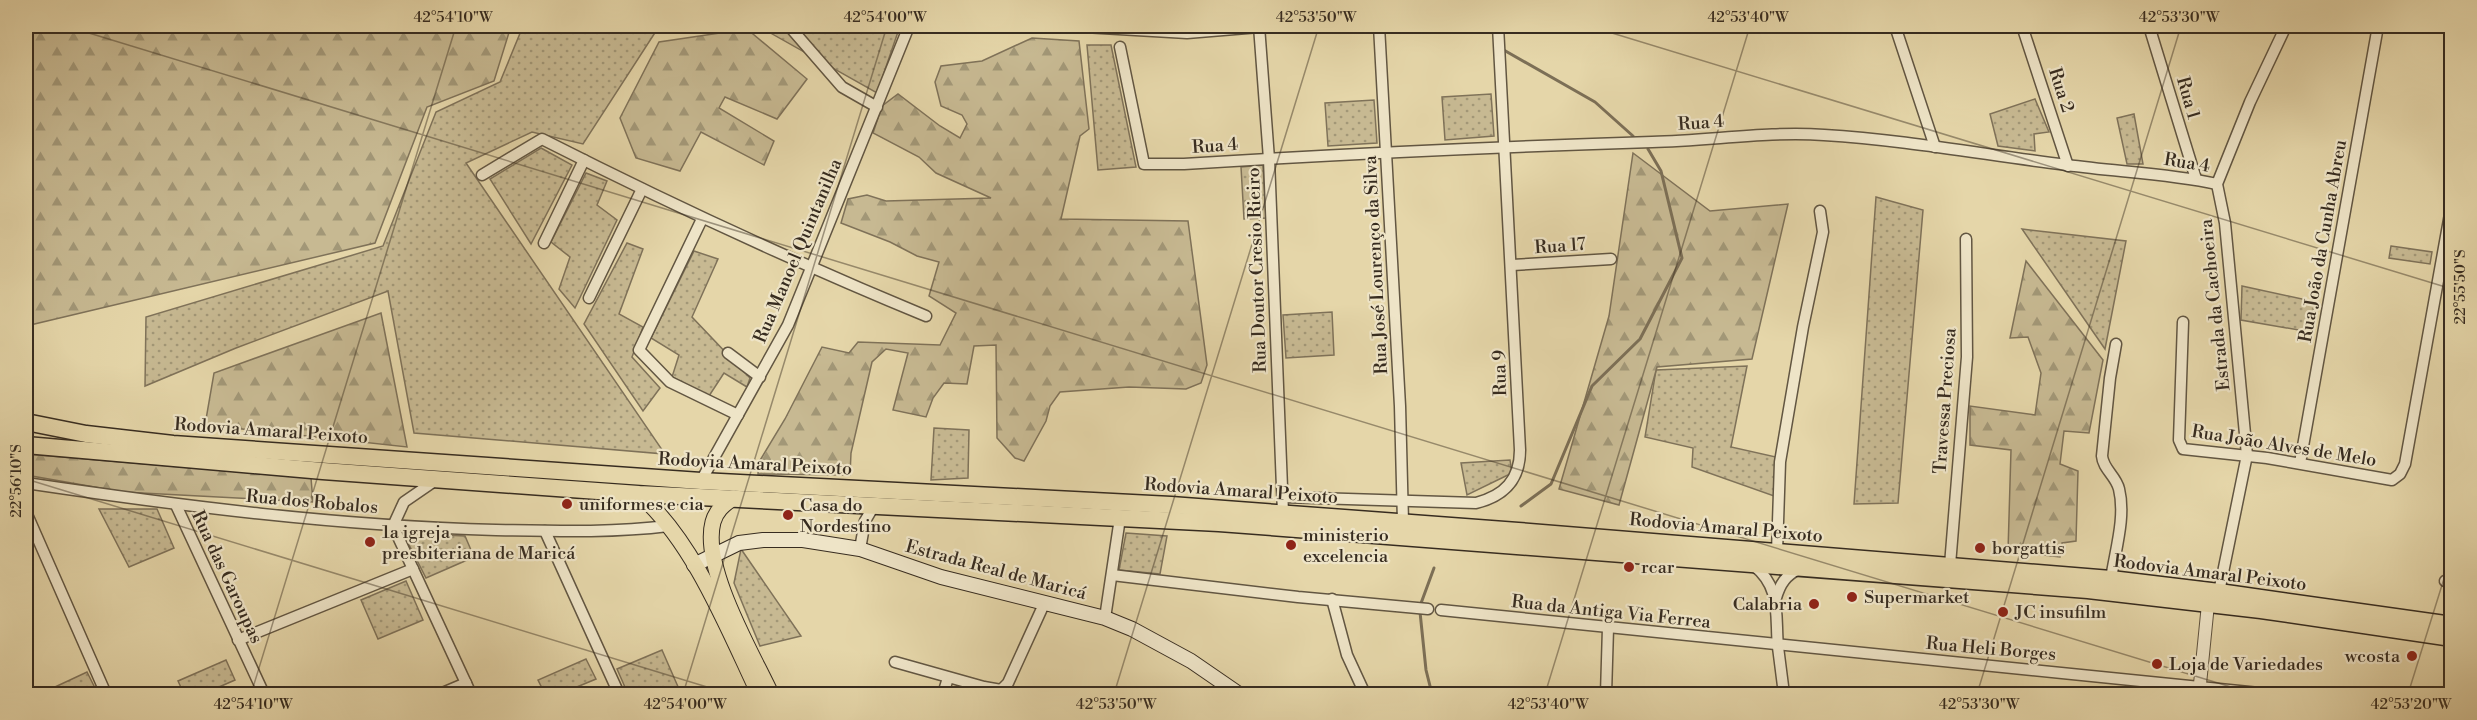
<svg xmlns="http://www.w3.org/2000/svg" width="2477" height="720" viewBox="0 0 2477 720" font-family="'Libre Bodoni',serif">
  <style>
    .grass { fill: url(#grass-dots); stroke: #7f7259; stroke-width: 1.5 }
    .forest { fill: url(#forest-firs); stroke: #7f7259; stroke-width: 1.5 }
    .lines { fill: none; stroke-linecap: round; stroke-linejoin: round }
    .stream { stroke: #7c6f56; stroke-width: 3 }
    .minor-casing { stroke: #625642; stroke-width: 13 }
    .tertiary-casing { stroke: #625642; stroke-width: 14 }
    .secondary-casing { stroke: #372c20; stroke-width: 16 }
    .primary-casing { stroke: #372c20; stroke-width: 17 }
    .trunk-casing { stroke: #372c20; stroke-width: 19 }
    .minor { stroke: #eee4c7; stroke-width: 10 }
    .tertiary { stroke: #eee4c7; stroke-width: 12 }
    .secondary { stroke: #eee4c7; stroke-width: 14 }
    .primary { stroke: #e5d6a9; stroke-width: 15 }
    .trunk { stroke: #e5d6a9; stroke-width: 16 }
    .ticks { fill: none; stroke: #372c20; stroke-width: 1.5; stroke-opacity: 0.45 }
    .poi-dot { fill: #8f2418; stroke: #eee4c7; stroke-width: 2 }
    .labels { text-anchor: middle; dominant-baseline: central; stroke-width: 4.5; stroke-linejoin: round; paint-order: stroke }
    .street-label { font-size: 18px; fill: #372c20; stroke: #eee4c7 }
    .poi-label { font-size: 18px; fill: #372c20; stroke: #eee4c7; text-anchor: start }
    .neatline { fill: none; stroke: #372c20; stroke-width: 2 }
    .ticks-label { font-size: 15px; text-anchor: middle; fill: #372c20 }
  </style>
  <defs>
    <pattern id="grass-dots" width="8" height="8" patternUnits="userSpaceOnUse" patternTransform="scale(1.5)"><rect width="8" height="8" fill="#c7b992"/><path d="M2 2h.1M6 6h.1" fill="none" stroke="#a29777" stroke-width="1.8" stroke-linecap="round"/></pattern>
    <pattern id="forest-firs" width="22" height="20" patternUnits="userSpaceOnUse" patternTransform="scale(1.5)"><rect width="22" height="20" fill="#c7b992"/><path d="M5 1l3.5 6h-7zM16 11l3.5 6h-7z" fill="#a29777"/></pattern>
  </defs>
  <rect width="100%" height="100%" fill="#e5d6a9"/>
  <filter id="stains"><feTurbulence type="fractalNoise" baseFrequency=".00333" numOctaves="4"/><feColorMatrix values="0 0 0 0 .2 0 0 0 0 .09 0 0 0 0 .02 0 0 0 .5 -.17"/></filter>
  <radialGradient id="worn" r=".72"><stop offset=".6" stop-color="#630" stop-opacity="0"/><stop offset="1" stop-color="#630" stop-opacity=".3"/></radialGradient>
  <g class="grass">
    <path d="M523,26H684L658,28L583,144L532,132L466,163L665,454L414,433L388,291L236,348L145,386L146,317L383,246L436,112L500,82Z"/>
    <path d="M758,26H900L877,93Z"/>
    <path d="M1087,45H1111L1136,167L1098,170Z"/>
    <path d="M1491,94L1494,136L1445,140L1442,97Z"/>
    <path d="M2035,99L2049,132L2034,134L2035,151L1998,146L1990,114Z"/>
    <path d="M1374,100L1377,143L1328,146L1325,103Z"/>
    <path d="M2134,114L2143,164H2127L2117,118Z"/>
    <path d="M541,148L572,165L531,244L490,179Z"/>
    <path d="M1263,165L1266,218L1244,219L1241,167Z"/>
    <path d="M586,173L607,181L597,205L617,220L575,308L559,289L570,257L551,242Z"/>
    <path d="M1876,197L1923,210L1898,503L1854,504Z"/>
    <path d="M2022,229L2126,241L2105,349Z"/>
    <path d="M627,243L643,249L619,314L643,327L632,357L660,388L643,411L584,324Z"/>
    <path d="M2391,246L2432,252L2430,264L2389,258Z"/>
    <path d="M694,251L718,259L692,317L750,378L747,387L724,373L709,396L672,377L679,355L651,338Z"/>
    <path d="M2242,286L2316,302L2310,332L2241,320Z"/>
    <path d="M1332,312L1334,355L1286,358L1283,315Z"/>
    <path d="M1747,366L1731,447L1776,457L1774,496L1692,467L1693,448L1645,437L1656,370Z"/>
    <path d="M934,428L969,430L968,478L931,480Z"/>
    <path d="M1510,460L1512,473L1467,495L1461,463Z"/>
    <path d="M99,509H157L174,548L129,567Z"/>
    <path d="M403,533L465,536L474,557L426,578Z"/>
    <path d="M1126,533L1167,536L1160,574L1119,570Z"/>
    <path d="M741,549L801,636L760,646L734,583Z"/>
    <path d="M406,581L423,620L378,639L361,600Z"/>
    <path d="M662,650L679,689L666,694H628L617,669Z"/>
    <path d="M586,659L596,679L560,694H545L538,680Z"/>
    <path d="M226,660L235,680L203,694H184L178,681Z"/>
    <path d="M87,672L97,692L91,694H40Z"/>
  </g>
  <g class="forest">
    <path d="M26,26H511L494,81L427,107L375,243L26,326Z"/>
    <path d="M747,29L807,79L777,119L725,97L719,108L774,141L764,165L701,132L680,171L636,158L620,118L659,42Z"/>
    <path d="M1032,38L1079,41L1089,129L1080,136L1061,219L1188,221L1207,365L1201,383L1186,389L1129,387L1060,392L1050,406L1046,421L1024,461L1015,458L997,438L996,345L974,346L967,384L944,383L933,398L926,417L893,410L908,353L886,349L872,362L851,453L850,475L758,474L759,462L785,419L822,347L849,353L858,342L940,345L956,313L929,296L939,262L917,256L890,242L841,223L848,199L867,195L886,201L991,198L936,173L919,157L873,133L882,106L898,94L940,126L960,138L967,124L962,115L941,106L935,82L941,66L982,61Z"/>
    <path d="M1633,153L1710,211L1788,204L1752,359L1657,367L1619,505L1559,489L1609,316Z"/>
    <path d="M2026,261L2103,360L2089,433L2064,431L2060,464L2078,471L2076,541L2062,543L2060,557L2008,551L2011,450L1970,445V406L2035,415L2041,373L2028,337L2010,338Z"/>
    <path d="M381,313L407,447L205,425L214,373Z"/>
    <path d="M26,454L311,478L313,502L123,492L26,475Z"/>
  </g>
  <g class="lines">
    <g class="stream">
      <path d="M1502,49L1595,102L1633,136"/>
      <path d="M1521,506L1551,484L1592,386L1640,339L1682,258L1661,171L1648,149"/>
      <path d="M1420,606L1434,568"/>
      <path d="M1420,612L1426,670L1432,694"/>
    </g>
    <defs>
      <g id="minor">
        <path d="M789,26L842,87L877,107"/>
        <path d="M1067,26L1187,33L1259,27"/>
        <path d="M1259,26L1269,159L1283,513"/>
        <path d="M1379,26L1400,406L1403,522"/>
        <path d="M1895,26L1935,147"/>
        <path d="M2022,26L2068,166"/>
        <path d="M2149,26L2196,179"/>
        <path d="M2444,26L2452,29"/>
        <path d="M1120,47L1144,164H1184C1340,154 1496,147 1652,142C1710,141 1767,131 1824,135C1906,140 1986,155 2067,165C2117,172 2168,173 2217,184"/>
        <path d="M482,175L542,139C668,203 795,262 926,316"/>
        <path d="M702,219L639,350L670,382L738,415"/>
        <path d="M544,243L584,160"/>
        <path d="M1512,265L1611,259"/>
        <path d="M589,298L642,189"/>
        <path d="M2183,322L2179,440L2183,449L2267,458L2392,480L2400,474L2405,464L2452,203"/>
        <path d="M728,353L760,377"/>
        <path d="M2300,463L2378,26"/>
        <path d="M436,480L404,502L393,526L471,694"/>
        <path d="M701,481L788,325L909,26"/>
        <path d="M26,483C181,506 338,526 496,530C553,531 612,533 668,526"/>
        <path d="M1283,497L1476,503C1504,496 1520,480 1520,450L1498,26"/>
        <path d="M176,505L264,694"/>
        <path d="M26,512L106,694"/>
        <path d="M545,531L619,694"/>
        <path d="M860,549L865,521L875,504"/>
        <path d="M1777,552L1780,462L1803,327L1823,232L1820,211"/>
        <path d="M1753,565C1782,587 1775,616 1778,647C1780,663 1782,679 1784,694"/>
        <path d="M1950,565L1967,357L1966,239"/>
        <path d="M1112,575L1298,597L1428,609"/>
        <path d="M2111,579C2115,551 2126,517 2119,489C2116,476 2103,469 2102,456L2110,378L2116,344"/>
        <path d="M2445,581L2452,582"/>
        <path d="M2219,592L2247,455L2225,223L2217,184L2250,102L2286,26"/>
        <path d="M1776,598C1780,584 1786,575 1799,569"/>
        <path d="M1332,599L1347,655L1365,694"/>
        <path d="M1441,610L2269,694"/>
        <path d="M1105,618L1120,518"/>
        <path d="M238,640L413,569"/>
        <path d="M895,662L984,687L1001,690L1008,683L1044,604"/>
        <path d="M440,694L466,683"/>
        <path d="M943,694L948,678"/>
        <path d="M1606,694L1608,628"/>
      </g>
      <path id="tertiary" d="M2199,694L2208,604"/>
      <path id="secondary" d="M694,565L739,543L763,540H803L860,549L941,577L1105,618L1132,629L1191,661L1239,694"/>
      <g id="primary">
        <path d="M639,494C694,542 728,629 759,694"/>
        <path d="M733,498C723,505 716,511 713,522C701,567 752,653 771,694"/>
      </g>
      <g id="trunk">
        <path d="M26,422L86,434L173,444L701,481L1171,505L1518,531L2111,579L2219,592L2452,625"/>
        <path d="M26,445L323,471L639,494L1219,523L2088,590L2261,610L2452,638"/>
      </g>
    </defs>
    <use href="#minor" class="minor-casing"/>
    <use href="#tertiary" class="tertiary-casing"/>
    <use href="#secondary" class="secondary-casing"/>
    <use href="#primary" class="primary-casing"/>
    <use href="#trunk" class="trunk-casing"/>
    <use href="#minor" class="minor"/>
    <use href="#tertiary" class="tertiary"/>
    <use href="#secondary" class="secondary"/>
    <use href="#primary" class="primary"/>
    <use href="#trunk" class="trunk"/>
  </g>
  <path class="ticks" d="M66,26L2254,694M1589,26L2452,289M26,479L730,694M251,694L456,26M683,694L887,26M1114,694L1319,26M1545,694L1750,26M1977,694L2181,26M2408,694L2452,553"/>
  <g class="poi-dot">
    <circle cx="567" cy="504" r="6"/>
    <circle cx="788" cy="515" r="6"/>
    <circle cx="370" cy="542" r="6"/>
    <circle cx="1291" cy="545" r="6"/>
    <circle cx="1980" cy="548" r="6"/>
    <circle cx="1629" cy="567" r="6"/>
    <circle cx="1852" cy="597" r="6"/>
    <circle cx="1814" cy="604" r="6"/>
    <circle cx="2003" cy="612" r="6"/>
    <circle cx="2412" cy="656" r="6"/>
    <circle cx="2157" cy="664" r="6"/>
  </g>
  <g class="labels">
    <g class="street-label">
      <text transform="translate(2061 90) rotate(72)">Rua 2</text>
      <text transform="translate(2188 98) rotate(74)">Rua 1</text>
      <text transform="translate(1701 123) rotate(-4)">Rua 4</text>
      <text transform="translate(1215 146) rotate(-4)">Rua 4</text>
      <text transform="translate(2187 163) rotate(9)">Rua 4</text>
      <text transform="translate(2323 241) rotate(-80)">Rua João da Cunha Abreu</text>
      <text transform="translate(1560 246) rotate(-4)">Rua 17</text>
      <text transform="translate(798 251) rotate(-67)">Rua Manoel Quintanilha</text>
      <text transform="translate(1376 265) rotate(-93)">Rua José Lourenço da Silva</text>
      <text transform="translate(1257 270) rotate(-92)">Rua Doutor Cresio Rieiro</text>
      <text transform="translate(2215 305) rotate(-96)">Estrada da Cachoeira</text>
      <text transform="translate(1500 373) rotate(-92)">Rua 9</text>
      <text transform="translate(1945 401) rotate(-86)">Travessa Preciosa</text>
      <text transform="translate(271 431) rotate(4)">Rodovia Amaral Peixoto</text>
      <text transform="translate(2284 446) rotate(9)">Rua João Alves de Melo</text>
      <text transform="translate(755 464) rotate(3)">Rodovia Amaral Peixoto</text>
      <text transform="translate(1241 491) rotate(4)">Rodovia Amaral Peixoto</text>
      <text transform="translate(312 502) rotate(5)">Rua dos Robalos</text>
      <text transform="translate(1726 528) rotate(5)">Rodovia Amaral Peixoto</text>
      <text transform="translate(996 570) rotate(15)">Estrada Real de Maricá</text>
      <text transform="translate(2210 573) rotate(7)">Rodovia Amaral Peixoto</text>
      <text transform="translate(227 577) rotate(65)">Rua das Garoupas</text>
      <text transform="translate(1611 612) rotate(6)">Rua da Antiga Via Ferrea</text>
      <text transform="translate(1991 649) rotate(5)">Rua Heli Borges</text>
    </g>
    <g class="poi-label">
      <text x="579" y="504">uniformes e cia</text>
      <text x="800" y="505">Casa do<tspan x="800" dy="21">Nordestino</tspan></text>
      <text x="382" y="532">1a igreja<tspan x="382" dy="21">presbiteriana de Maricá</tspan></text>
      <text x="1303" y="535">ministerio<tspan x="1303" dy="21">excelencia</tspan></text>
      <text x="1992" y="548">borgattis</text>
      <text x="1641" y="567">rcar</text>
      <text x="1864" y="597">Supermarket</text>
      <text x="1802" y="604" text-anchor="end">Calabria</text>
      <text x="2015" y="612">JC insufilm</text>
      <text x="2400" y="656" text-anchor="end">wcosta</text>
      <text x="2169" y="664">Loja de Variedades</text>
    </g>
  </g>
  <rect width="2477" height="720" fill="none" stroke="#e5d6a9" stroke-width="66"/>
  <rect x="33" y="33" width="2411" height="654" class="neatline"/>
  <g class="ticks-label">
    <text x="453" y="22">42°54'10"W</text>
    <text x="885" y="22">42°54'00"W</text>
    <text x="1316" y="22">42°53'50"W</text>
    <text x="1748" y="22">42°53'40"W</text>
    <text x="2179" y="22">42°53'30"W</text>
    <text transform="translate(2460 287) rotate(-90)" y="5">22°55'50"S</text>
    <text transform="translate(16 481) rotate(-90)" y="5">22°56'10"S</text>
    <text x="253" y="709">42°54'10"W</text>
    <text x="685" y="709">42°54'00"W</text>
    <text x="1116" y="709">42°53'50"W</text>
    <text x="1548" y="709">42°53'40"W</text>
    <text x="1979" y="709">42°53'30"W</text>
    <text x="2411" y="709">42°53'20"W</text>
  </g>
  <rect width="100%" height="100%" filter="url(#stains)"/>
  <rect width="100%" height="100%" fill="url(#worn)"/>
</svg>
